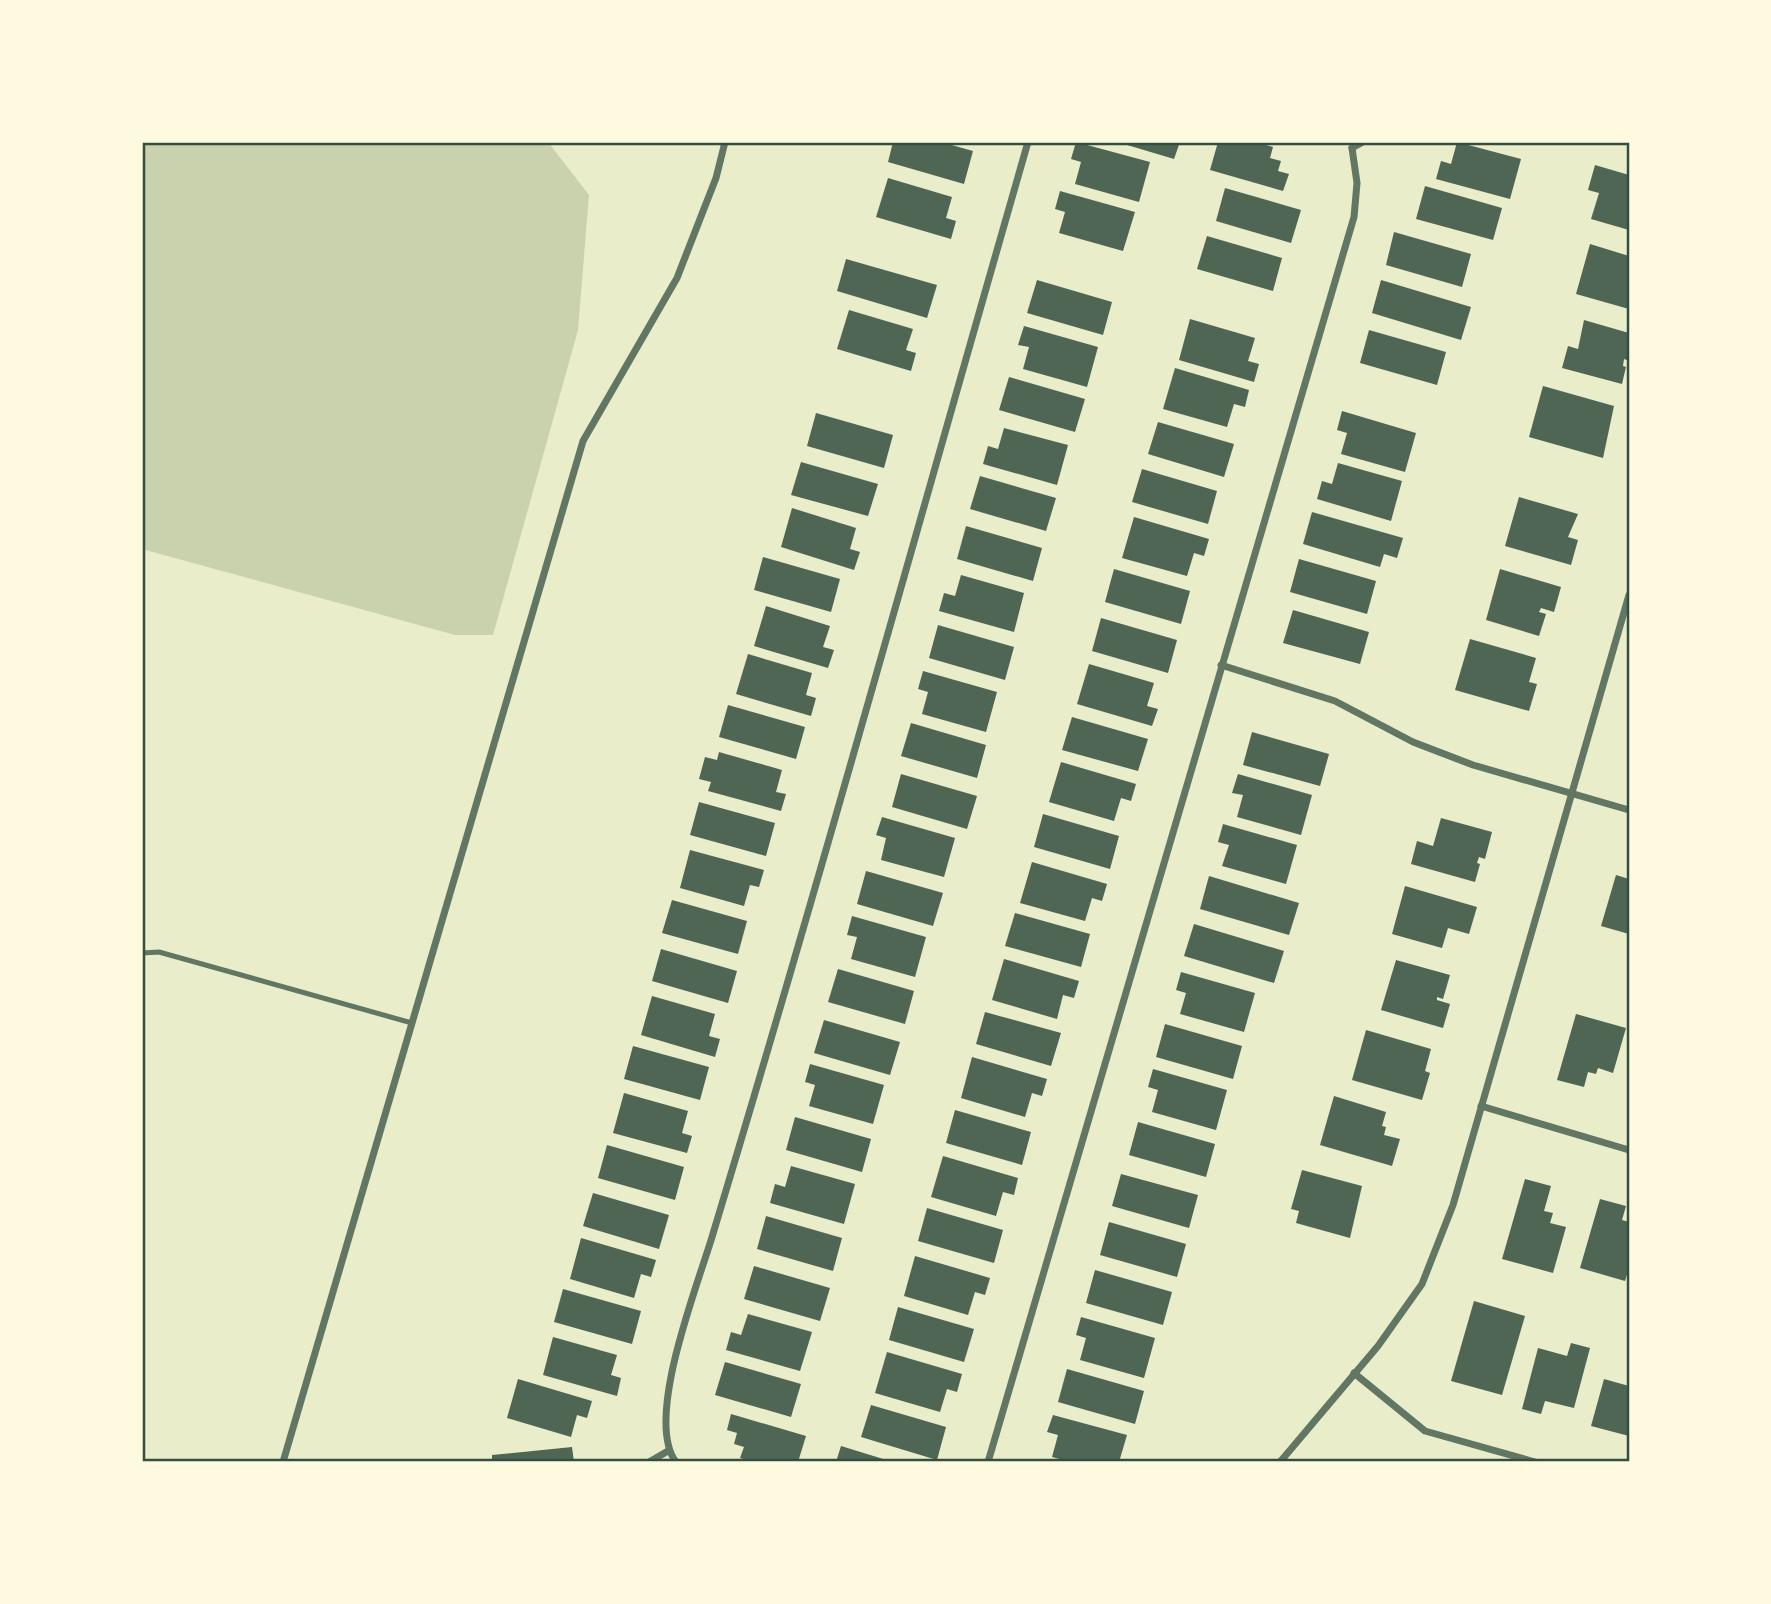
<svg xmlns="http://www.w3.org/2000/svg" width="1771" height="1604" viewBox="0 0 1771 1604" font-family="'Source Sans 3',sans-serif">
  <style>
    .green { fill: #cad2ad }
    .building { fill: #4f6655 }
    .lines { fill: none; stroke-linecap: round; stroke-linejoin: round }
    .service { stroke: #617663; stroke-width: 5 }
    .minor { stroke: #617663; stroke-width: 7 }
    .neatline { fill: none; stroke: #344e41; stroke-width: 2.5 }
  </style>
  <rect width="100%" height="100%" fill="#e9edc9"/>
  <path class="green" d="M142,142H548L589,195L578,330L493,635H455L142,549Z"/>
  <g class="building">
    <path d="M893,142H941L973,151L964,184L888,162Z"/>
    <path d="M1076,142L1150,162L1139,202L1075,184L1081,162L1071,159Z"/>
    <path d="M1117,142H1180L1174,159Z"/>
    <path d="M1218,142H1257L1273,147L1270,158L1281,161L1278,171L1289,174L1283,191L1210,170Z"/>
    <path d="M1457,142L1521,159L1510,199L1436,179L1441,161L1451,164Z"/>
    <path d="M1595,165L1629,175V230L1591,219L1599,193L1588,190Z"/>
    <path d="M888,178L952,197L946,218L956,221L951,239L876,217Z"/>
    <path d="M1425,186L1502,208L1493,240L1416,219Z"/>
    <path d="M1225,188L1301,210L1291,243L1216,221Z"/>
    <path d="M1060,191L1135,212L1123,251L1059,233L1065,212L1055,209Z"/>
    <path d="M1394,232L1471,254L1462,287L1386,265Z"/>
    <path d="M1207,236L1282,258L1273,291L1197,269Z"/>
    <path d="M1590,244L1629,256V309L1576,294Z"/>
    <path d="M846,259L937,285L927,318L837,291Z"/>
    <path d="M1037,280L1112,302L1103,335L1027,313Z"/>
    <path d="M1381,280L1471,307L1461,340L1372,313Z"/>
    <path d="M849,310L913,329L906,350L916,353L911,371L837,349Z"/>
    <path d="M1190,319L1255,338L1248,361L1259,364L1254,382L1179,360Z"/>
    <path d="M1584,320L1629,333V361L1624,359L1623,366L1626,367L1622,384L1562,368L1568,346L1578,349Z"/>
    <path d="M1024,326L1098,347L1087,387L1023,369L1029,347L1018,345Z"/>
    <path d="M1369,330L1446,352L1437,385L1360,363Z"/>
    <path d="M1175,368L1249,390L1245,407L1234,404L1227,427L1163,409Z"/>
    <path d="M1009,377L1085,399L1075,432L999,410Z"/>
    <path d="M1543,386L1614,406L1603,458L1529,437Z"/>
    <path d="M1342,411L1416,433L1405,472L1341,454L1347,433L1337,430Z"/>
    <path d="M816,413L893,435L884,468L807,446Z"/>
    <path d="M1158,422L1234,444L1224,477L1148,454Z"/>
    <path d="M1004,428L1068,445L1057,485L983,464L988,446L998,449Z"/>
    <path d="M801,462L878,484L868,516L791,495Z"/>
    <path d="M1338,463L1402,481L1391,521L1317,499L1322,481L1332,484Z"/>
    <path d="M1142,469L1217,491L1208,524L1132,502Z"/>
    <path d="M980,476L1056,498L1046,531L970,509Z"/>
    <path d="M1519,497L1578,514L1568,537L1578,540L1571,565L1505,546Z"/>
    <path d="M792,508L856,528L850,549L860,552L854,570L781,547Z"/>
    <path d="M1312,512L1403,538L1397,558L1384,554L1380,567L1303,544Z"/>
    <path d="M1134,517L1209,539L1204,556L1194,553L1187,576L1122,558Z"/>
    <path d="M966,526L1042,548L1033,581L957,559Z"/>
    <path d="M763,557L840,579L831,612L754,590Z"/>
    <path d="M1299,559L1376,581L1367,614L1290,592Z"/>
    <path d="M1114,569L1190,591L1181,624L1105,602Z"/>
    <path d="M1500,569L1561,587L1554,612L1541,608L1539,612L1546,614L1539,636L1486,620Z"/>
    <path d="M961,575L1024,593L1014,632L939,611L944,593L955,596Z"/>
    <path d="M766,606L830,626L823,647L834,650L828,668L754,646Z"/>
    <path d="M1293,610L1369,632L1360,664L1283,643Z"/>
    <path d="M1101,618L1177,640L1168,673L1092,651Z"/>
    <path d="M938,625L1014,647L1005,680L929,658Z"/>
    <path d="M1470,639L1536,658L1529,682L1537,684L1529,711L1455,690Z"/>
    <path d="M748,654L812,673L806,695L816,698L811,716L736,694Z"/>
    <path d="M1089,664L1154,683L1147,706L1158,709L1152,726L1077,704Z"/>
    <path d="M923,671L997,692L986,732L922,714L928,692L918,689Z"/>
    <path d="M728,705L805,727L796,759L719,737Z"/>
    <path d="M1072,717L1148,739L1138,771L1062,750Z"/>
    <path d="M911,723L986,745L977,778L901,756Z"/>
    <path d="M1252,732L1329,754L1320,786L1243,765Z"/>
    <path d="M719,752L782,770L776,792L786,794L781,811L708,791L711,782L699,779L705,757L717,760Z"/>
    <path d="M1061,762L1136,784L1131,801L1121,798L1114,821L1049,802Z"/>
    <path d="M901,774L977,796L967,829L892,807Z"/>
    <path d="M1238,774L1312,795L1301,835L1237,817L1243,795L1232,793Z"/>
    <path d="M699,802L775,823L766,856L690,835Z"/>
    <path d="M1043,814L1119,836L1110,869L1034,847Z"/>
    <path d="M882,817L955,838L944,877L881,860L886,838L876,835Z"/>
    <path d="M1441,818L1492,832L1485,859L1479,857L1477,863L1480,864L1475,882L1411,864L1417,841L1433,846Z"/>
    <path d="M1223,824L1297,845L1286,884L1222,866L1229,845L1218,842Z"/>
    <path d="M690,850L764,870L759,887L750,885L744,906L680,888Z"/>
    <path d="M1032,862L1107,884L1102,901L1092,898L1085,921L1020,903Z"/>
    <path d="M866,871L943,893L933,926L857,904Z"/>
    <path d="M1616,875L1629,879V934L1601,926Z"/>
    <path d="M1209,876L1299,903L1289,935L1200,909Z"/>
    <path d="M1405,886L1477,907L1469,934L1448,928L1442,948L1392,934Z"/>
    <path d="M672,900L747,921L738,954L662,933Z"/>
    <path d="M1015,913L1090,934L1081,967L1005,946Z"/>
    <path d="M852,916L926,937L915,977L851,959L857,937L847,935Z"/>
    <path d="M1194,924L1284,951L1274,983L1184,956Z"/>
    <path d="M661,949L737,971L728,1003L652,981Z"/>
    <path d="M1004,959L1079,981L1074,998L1063,995L1057,1019L992,1000Z"/>
    <path d="M1396,960L1450,975L1443,999L1437,997V1000L1450,1004L1443,1028L1381,1010Z"/>
    <path d="M838,969L914,991L905,1024L828,1002Z"/>
    <path d="M1181,972L1255,993L1244,1032L1180,1014L1186,993L1176,990Z"/>
    <path d="M652,996L715,1014L709,1036L720,1039L715,1057L641,1035Z"/>
    <path d="M985,1012L1061,1033L1051,1066L976,1044Z"/>
    <path d="M1576,1014L1626,1028L1613,1073L1598,1068L1596,1074L1588,1072L1584,1087L1557,1080Z"/>
    <path d="M824,1020L900,1042L890,1075L814,1053Z"/>
    <path d="M1165,1024L1242,1046L1233,1079L1156,1057Z"/>
    <path d="M1366,1030L1431,1049L1425,1071L1430,1073L1422,1100L1352,1080Z"/>
    <path d="M633,1046L709,1067L700,1100L624,1079Z"/>
    <path d="M972,1057L1047,1079L1042,1096L1032,1093L1025,1117L961,1098Z"/>
    <path d="M810,1064L884,1085L873,1124L809,1106L815,1085L805,1082Z"/>
    <path d="M1153,1069L1227,1090L1216,1130L1152,1112L1158,1090L1148,1087Z"/>
    <path d="M624,1093L688,1111L682,1133L692,1136L687,1153L613,1133Z"/>
    <path d="M1334,1096L1386,1112L1382,1126L1386,1127L1384,1135L1400,1139L1392,1166L1320,1145Z"/>
    <path d="M955,1110L1031,1132L1022,1165L946,1143Z"/>
    <path d="M795,1117L871,1139L862,1172L786,1150Z"/>
    <path d="M1138,1122L1215,1144L1206,1177L1129,1155Z"/>
    <path d="M607,1145L684,1167L675,1200L598,1178Z"/>
    <path d="M943,1156L1018,1178L1014,1195L1003,1192L996,1216L931,1197Z"/>
    <path d="M791,1166L855,1184L844,1224L770,1203L775,1184L785,1187Z"/>
    <path d="M1302,1170L1362,1186L1350,1238L1296,1223L1299,1211L1291,1209Z"/>
    <path d="M1121,1174L1198,1195L1189,1228L1112,1206Z"/>
    <path d="M1525,1179L1551,1186L1544,1211L1553,1213L1550,1223L1566,1227L1553,1273L1502,1259Z"/>
    <path d="M593,1193L669,1215L659,1249L583,1226Z"/>
    <path d="M1600,1199L1626,1206L1622,1220L1629,1222V1268L1625,1281L1580,1268Z"/>
    <path d="M927,1208L1003,1230L994,1263L918,1241Z"/>
    <path d="M766,1216L842,1238L833,1271L757,1249Z"/>
    <path d="M1109,1222L1186,1244L1177,1277L1100,1255Z"/>
    <path d="M581,1238L656,1260L651,1277L641,1274L634,1298L570,1279Z"/>
    <path d="M915,1256L990,1278L985,1295L975,1292L968,1315L904,1296Z"/>
    <path d="M754,1266L830,1288L820,1321L744,1299Z"/>
    <path d="M1095,1270L1172,1292L1163,1325L1086,1303Z"/>
    <path d="M563,1289L641,1311L632,1344L554,1322Z"/>
    <path d="M1474,1301L1525,1316L1502,1395L1451,1381Z"/>
    <path d="M898,1307L974,1329L964,1362L889,1340Z"/>
    <path d="M748,1314L812,1332L800,1371L726,1350L731,1332L741,1335Z"/>
    <path d="M1081,1317L1155,1338L1144,1378L1080,1360L1086,1338L1076,1335Z"/>
    <path d="M553,1337L617,1355L611,1375L621,1378L617,1396L543,1375Z"/>
    <path d="M1571,1343L1590,1348L1574,1408L1545,1401L1541,1414L1522,1409L1538,1348L1567,1356Z"/>
    <path d="M887,1352L962,1374L957,1392L947,1389L940,1412L875,1393Z"/>
    <path d="M725,1362L801,1384L791,1417L715,1395Z"/>
    <path d="M1067,1369L1144,1391L1135,1424L1058,1402Z"/>
    <path d="M518,1379L592,1401L587,1418L577,1415L571,1437L507,1418Z"/>
    <path d="M1604,1379L1629,1386V1436L1591,1426Z"/>
    <path d="M871,1405L946,1427L937,1460L861,1437Z"/>
    <path d="M731,1414L806,1436L798,1462H754L740,1458L744,1447L734,1444L737,1433L727,1430Z"/>
    <path d="M1053,1415L1127,1435L1119,1462H1071L1052,1457L1058,1435L1047,1432Z"/>
    <path d="M841,1446L893,1462H836Z"/>
    <path d="M572,1447L574,1462H492V1455Z"/>
  </g>
  <g class="lines">
    <path class="service" d="M142,953L159,952L412,1023"/>
    <g class="minor">
      <path d="M1352,148L1363,142"/>
      <path d="M1221,665L1335,701L1413,742L1473,765L1629,810"/>
      <path d="M1481,1106L1629,1150"/>
      <path d="M1354,1373L1425,1431L1535,1462"/>
      <path d="M283,1462L583,441L677,278L716,178L725,142"/>
      <path d="M649,1462L668,1451"/>
      <path d="M676,1462C644,1420 697,1287 712,1237C822,873 923,507 1028,142"/>
      <path d="M988,1462L1354,217L1357,183L1352,148"/>
      <path d="M1280,1462L1378,1346L1422,1284L1453,1205L1629,595"/>
    </g>
  </g>
  <rect width="1771" height="1604" fill="none" stroke="#fefae0" stroke-width="287"/>
  <rect x="144" y="144" width="1484" height="1316" class="neatline"/>
</svg>
